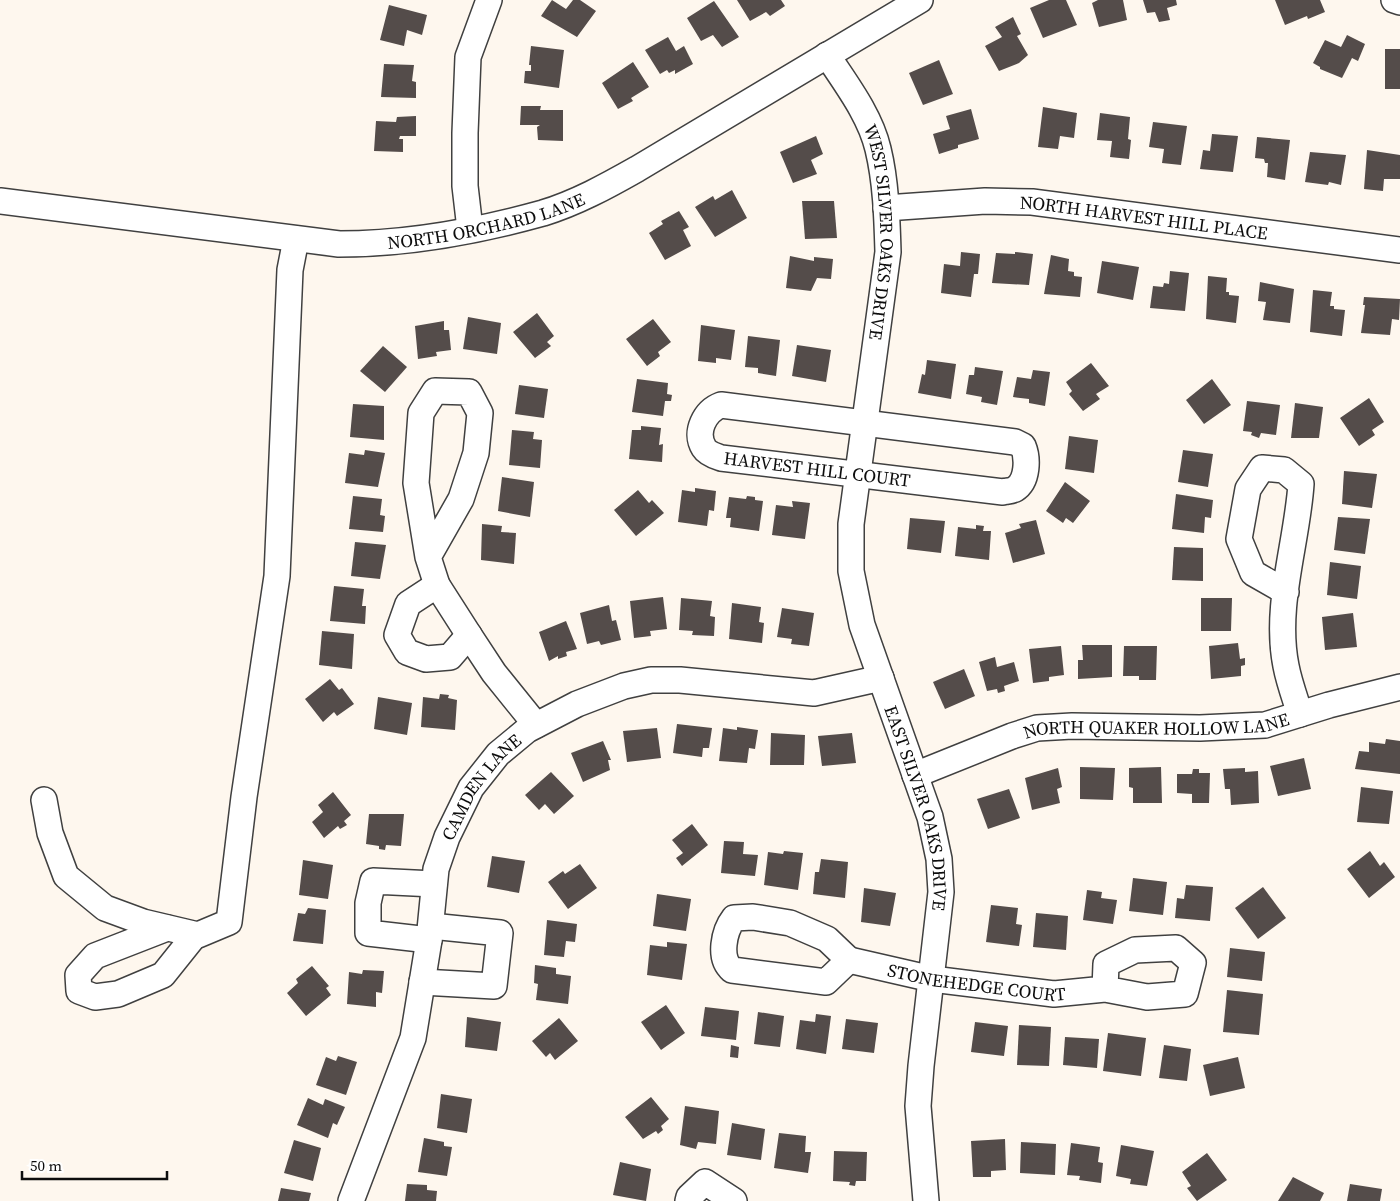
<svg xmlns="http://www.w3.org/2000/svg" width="1400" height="1201" viewBox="0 0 1400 1201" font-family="'Source Serif 4',serif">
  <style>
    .building { fill: #544c4a }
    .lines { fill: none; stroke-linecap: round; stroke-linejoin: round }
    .minor-casing { stroke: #404040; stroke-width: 28 }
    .minor { stroke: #fff; stroke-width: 25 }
    .labels { text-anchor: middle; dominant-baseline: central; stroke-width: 5; stroke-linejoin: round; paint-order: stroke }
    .street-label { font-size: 18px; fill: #0d0d0d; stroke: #fff }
  </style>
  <rect width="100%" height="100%" fill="#fef7ee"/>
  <g class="building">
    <path d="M552,0L566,9L573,0H580L596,11L577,37L541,16Z"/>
    <path d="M737,0H781L785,6L770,16L766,12L750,21Z"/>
    <path d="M1049,0H1066L1077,25L1043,38L1030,8Z"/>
    <path d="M1098,0H1123L1127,20L1099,27L1092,3Z"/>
    <path d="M1143,0H1176L1177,5L1167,8L1170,20L1159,22L1155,12L1147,13Z"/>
    <path d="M1275,0H1320L1325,12L1308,19L1307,16L1285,25Z"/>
    <path d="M714,1L739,37L722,47L713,35L701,41L687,18Z"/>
    <path d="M389,5L427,15L422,35L407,30L404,46L380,40Z"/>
    <path d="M1013,17L1021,34L1017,36L1028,55L1019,63L999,71L985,46L1002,37L995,27Z"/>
    <path d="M1347,35L1365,44L1358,61L1352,58L1342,78L1320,69V67L1313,63L1325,40L1341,47Z"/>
    <path d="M668,37L676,51L684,46L693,64L675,74V70L669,73L667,70L660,74L645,50Z"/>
    <path d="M531,46L564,50L559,88L524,83L525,71H531V65H529Z"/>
    <rect x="1385" y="49" width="15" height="40"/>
    <path d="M939,60L953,94L923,105L909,73Z"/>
    <path d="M633,62L649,87L631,98L633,101L618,109L602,83Z"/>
    <path d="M384,64L414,65L412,81L416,82V98L381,97Z"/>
    <path d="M521,106H541L540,110H563V141L538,140L537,127L540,125H520Z"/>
    <path d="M1043,107L1077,113L1074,138L1060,136L1058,149L1038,147Z"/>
    <path d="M971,109L979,139L958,145V148L939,154L933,134L950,129L946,116Z"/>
    <path d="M1100,113L1130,117L1128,139L1131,140L1129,159L1110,157L1112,141L1097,140Z"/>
    <path d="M416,116V136H400L399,139H403V152L374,151L376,121L396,122L397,117Z"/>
    <path d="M1153,122L1187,126L1181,165L1162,163L1164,149L1149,147Z"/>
    <path d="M1212,134L1238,136L1233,172L1200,169L1203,150L1210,151Z"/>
    <path d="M816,136L823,154L811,160L817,174L793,183L780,152Z"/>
    <path d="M1257,137L1290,140L1285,180L1267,177L1268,163H1265L1264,159L1255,158Z"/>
    <path d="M1367,150L1400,155V179H1384L1383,191L1364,189Z"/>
    <path d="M1310,152L1346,155L1341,185L1329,182L1328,185L1305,182Z"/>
    <path d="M732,190L747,218L715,237L695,207L713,196L715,200Z"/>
    <path d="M802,201H834L837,238L805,239Z"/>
    <path d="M679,211L689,227L683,230L691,246L665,260L649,233L663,224L661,221Z"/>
    <path d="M961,252L980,254L978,274H974L971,297L941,293L944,264L960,266Z"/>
    <path d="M1015,252L1033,254L1029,285L992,283L996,253L1015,254Z"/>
    <path d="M1051,255L1069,259L1068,271L1074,272V276L1082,277L1080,297L1044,294Z"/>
    <path d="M790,256L814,261V257L833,259L831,279L817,278L811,291L786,288Z"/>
    <path d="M1102,261L1139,267L1133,300L1097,293Z"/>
    <path d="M1170,271L1189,273L1185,311L1150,308L1153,286L1163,287L1164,283L1169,284Z"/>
    <path d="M1208,276L1227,278L1226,292H1229V295L1239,296L1236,323L1206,319Z"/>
    <path d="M1260,282L1294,289L1290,323L1263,320L1266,302L1258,301Z"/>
    <path d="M1313,290L1332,292L1330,306H1334V309L1345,310L1342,336L1310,332Z"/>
    <path d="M1364,297L1400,299L1399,320L1392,319L1390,335L1361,333L1365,305H1363Z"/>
    <path d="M537,313L554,336L547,342L551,346L535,358L513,332Z"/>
    <path d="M468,317L501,323L497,354L463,349Z"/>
    <path d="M653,319L671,342L658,352L660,356L647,366L626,339Z"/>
    <path d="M444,321V330H449L451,350L436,352L437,356L418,359L415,326Z"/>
    <path d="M701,325L735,330L731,360L716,358V363L698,361Z"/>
    <path d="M748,336L780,340L776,376L758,373V368L745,367Z"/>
    <path d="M797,345L831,350L826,382L792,376Z"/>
    <path d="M383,346L407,367L385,392L360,371Z"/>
    <path d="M927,360L956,364L951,399L918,393L922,374L925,375Z"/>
    <path d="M1091,363L1109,386L1096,394L1100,399L1083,411L1069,394L1072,391L1066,382Z"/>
    <path d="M975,367L1003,371L997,405L981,402L982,397L966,394L969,375H974Z"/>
    <path d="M1033,370L1050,372L1045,406L1029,403V399L1013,397L1017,377L1031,379Z"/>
    <path d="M637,379L668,383L667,394L672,395L671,401H665L663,416L632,412Z"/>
    <path d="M1212,379L1231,405L1204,424L1186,400Z"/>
    <path d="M519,385L548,389L544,418L515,414Z"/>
    <path d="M1369,398L1384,422L1372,430L1375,435L1359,446L1340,418Z"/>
    <path d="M1247,401L1280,405L1276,435L1261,433L1259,438L1251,435L1252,432L1243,431Z"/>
    <path d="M1295,403L1323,407L1319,438H1291Z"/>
    <path d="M353,404L384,406V440L350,437Z"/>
    <path d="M641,426L661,428L659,445L663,444L662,462L629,459L632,430H641Z"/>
    <path d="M512,430L534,432L533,439L542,440L540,468L509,465Z"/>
    <path d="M1069,436L1098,440L1094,473L1065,469Z"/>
    <path d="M365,450L385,453L378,487L345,483L349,453L364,455Z"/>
    <path d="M1183,450L1213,454L1208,487L1178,482Z"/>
    <path d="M1344,471L1377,474L1372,508L1342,504Z"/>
    <path d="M502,477L534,482L530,517L498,511Z"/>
    <path d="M1065,482L1090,501L1073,523L1066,518L1063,523L1046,511Z"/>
    <path d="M695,488L716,491L714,511L709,510L707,526L678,522L682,490L695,492Z"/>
    <path d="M638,490L649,503L652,500L664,513L636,536L614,510Z"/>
    <path d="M1176,494L1213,500L1211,518L1205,517L1204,533L1172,529Z"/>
    <path d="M353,496L382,499L380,515L385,516L383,532L349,529Z"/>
    <path d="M747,496L755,497V500L763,501L759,531L730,527L731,518H726L729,497L746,499Z"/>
    <path d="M792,501L810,503L805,539L772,535L776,505L793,507Z"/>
    <path d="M1338,517L1370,519L1365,554L1334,550Z"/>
    <path d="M910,518L945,521L941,553L907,549Z"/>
    <path d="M1036,520L1045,554L1013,563L1005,533L1021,528L1019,524Z"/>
    <path d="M482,524L502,526L501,532L516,533L514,564L481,560Z"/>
    <path d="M976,525L984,526L983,531H991L989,560L955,556L958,527L976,529Z"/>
    <path d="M355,542L386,545L380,579L351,576Z"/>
    <path d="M1174,547L1203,548V581L1172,580Z"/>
    <path d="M1330,562L1361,566L1357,599L1327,595Z"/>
    <path d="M334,586L364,589L362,606H366L365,624L330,621Z"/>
    <path d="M663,597L667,629L650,631L651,636L634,638L630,601Z"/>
    <path d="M681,598L712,601L710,616L715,617L714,636L692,635L693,631L679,630Z"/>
    <path d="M1201,598H1232L1231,631H1201Z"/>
    <path d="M732,603L761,607L759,622L764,623L762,643L729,639Z"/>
    <path d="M609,605L612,621L616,620L621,640L601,645L599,641L587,644L580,613Z"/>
    <path d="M782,608L814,613L809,646L791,644L792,639L777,637Z"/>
    <path d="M1353,613L1357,647L1325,650L1322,617Z"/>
    <path d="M566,621L577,649L566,652L567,656L558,659V656L549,661L539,632Z"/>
    <path d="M322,631L354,634L352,669L319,665Z"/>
    <path d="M1238,643L1240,659L1245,658V665L1241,666V676L1211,679L1209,646Z"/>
    <path d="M1082,645H1112V677L1078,679V660H1083Z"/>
    <path d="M1061,646L1064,675L1049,677V681L1033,683L1029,649Z"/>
    <path d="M1124,646H1157L1156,680H1139V676H1123Z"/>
    <path d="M995,657L997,667L1014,662L1019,681L1004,686L1005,691L998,693L997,689L987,691L979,662Z"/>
    <path d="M964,669L975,696L945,709L933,682Z"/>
    <path d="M330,679L339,690L342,688L354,704L337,716L334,712L323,722L305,699Z"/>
    <path d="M440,694L449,695L448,698L457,700L455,730L421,727L423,697L439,699Z"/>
    <path d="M378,697L412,703L407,735L374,729Z"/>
    <path d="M677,724L712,728L709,748H703L702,757L673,753Z"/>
    <path d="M737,727L758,730L755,749L749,748L747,763L719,761L723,728L737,730Z"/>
    <path d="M657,728L661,758L627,762L623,731Z"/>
    <path d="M771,733L805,735L804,765H770Z"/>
    <path d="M852,733L856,763L822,766L818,736Z"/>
    <path d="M1386,739L1400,741V774L1355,769L1359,751L1369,752V742L1385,744Z"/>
    <path d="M603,741L611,760H608L610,770L583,782L571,753Z"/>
    <path d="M1304,758L1311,789L1278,796L1270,766Z"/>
    <path d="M1080,767L1115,768L1113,800L1080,799Z"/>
    <path d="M1161,767L1162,803H1133V788L1129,787V768Z"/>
    <path d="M1058,768L1062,787L1057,789L1060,803L1032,810L1025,778Z"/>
    <path d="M1245,768V772L1258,771L1259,803L1231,805L1230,789H1225L1223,769Z"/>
    <path d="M1193,769H1199V773H1210L1209,803H1192V794L1177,793V774H1192Z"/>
    <path d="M551,772L574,796L554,814L545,804L539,810L525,795Z"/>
    <path d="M1361,787L1393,791L1389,824L1357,822Z"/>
    <path d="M1009,789L1020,818L988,829L977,799Z"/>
    <path d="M333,792L351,815L344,821L347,825L340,829L338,826L324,838L312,822L323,812L318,805Z"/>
    <path d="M369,814H404L401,846L386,845L385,850L379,849V846L366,844Z"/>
    <path d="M692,824L708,845L682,866L676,858L683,853L672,840Z"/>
    <path d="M724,841L744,842L743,854L758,855L755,876L721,873Z"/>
    <path d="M784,851L803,853L798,890L764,885L768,852L783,854Z"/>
    <path d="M1370,851L1380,866L1384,862L1395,877L1369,898L1347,869Z"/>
    <path d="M492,856L525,861L519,893L487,887Z"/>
    <path d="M821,859L848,862L845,898L813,894L815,872H819Z"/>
    <path d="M303,860L333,865L328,899L299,895Z"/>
    <path d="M580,864L597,888L568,909L548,882L563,871L565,874Z"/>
    <path d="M1133,878L1167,882L1163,915L1129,911Z"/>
    <path d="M1186,885L1213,887L1210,921L1175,918L1177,898L1184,899Z"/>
    <path d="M1263,887L1286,918L1258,939L1235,908Z"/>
    <path d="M864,888L896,893L890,926L861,922Z"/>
    <path d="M1087,890L1102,892L1101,898L1117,900L1113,924L1083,920Z"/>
    <path d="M657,894L691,899L686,931L653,926Z"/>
    <path d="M991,905L1018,908L1016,924L1022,925L1019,946L986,942Z"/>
    <path d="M308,908L326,910L323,944L293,941L298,913L305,914Z"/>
    <path d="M1036,913L1068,916L1066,950L1033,947Z"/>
    <path d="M547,920L577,924L575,942L566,941L564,957L544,955Z"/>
    <path d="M667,942L687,944L682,980L647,975L650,945L667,947Z"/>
    <path d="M1230,948L1265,952L1262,981L1227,977Z"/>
    <path d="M535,965L556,968V974L571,976L568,1004L536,1000L538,984L534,983Z"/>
    <path d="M312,966L329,986L326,988L331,995L306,1016L287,993L298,983L296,979Z"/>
    <path d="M363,970L384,971L382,993L376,992V1007L347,1004L349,972L362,974Z"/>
    <path d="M1227,990L1263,994L1259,1035L1223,1032Z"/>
    <path d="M666,1005L685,1033L661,1050L641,1022Z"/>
    <path d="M705,1007L739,1011L736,1040L701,1036Z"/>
    <path d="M758,1012L784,1016L780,1047L754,1044Z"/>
    <path d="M816,1014L831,1016L826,1054L796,1049L800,1020L815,1022Z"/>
    <path d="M467,1017L501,1022L497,1051L465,1047Z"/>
    <path d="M559,1018L578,1041L555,1060L550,1053L546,1057L532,1041Z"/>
    <path d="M846,1019L878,1023L874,1053L842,1049Z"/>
    <path d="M975,1022L1008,1026L1004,1056L971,1052Z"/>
    <path d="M1019,1025L1051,1027L1049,1066L1017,1065Z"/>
    <path d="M1108,1033L1146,1038L1141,1076L1103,1071Z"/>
    <path d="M1065,1037L1099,1039L1097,1068L1063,1065Z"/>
    <path d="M731,1045L739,1047L738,1058L730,1057Z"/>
    <path d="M1164,1045L1191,1049L1187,1081L1159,1078Z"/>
    <path d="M338,1056L357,1062L346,1095L316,1085L326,1057L336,1061Z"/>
    <path d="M1238,1057L1245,1088L1210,1096L1203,1065Z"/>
    <path d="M441,1094L472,1099L467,1133L437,1128Z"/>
    <path d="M651,1097L669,1119L661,1126L663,1130L658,1134L656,1131L643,1139L625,1117Z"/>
    <path d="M308,1098L323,1105L325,1099L345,1107L337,1125L333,1123L328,1138L297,1125Z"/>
    <path d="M685,1106L719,1111L716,1144L698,1142L696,1149L680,1145Z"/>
    <path d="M732,1123L765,1129L761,1160L727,1155Z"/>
    <path d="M779,1133L806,1136L805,1152H811L808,1173L774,1168Z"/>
    <path d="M424,1138L444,1142V1146L452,1147L447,1176L418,1172Z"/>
    <path d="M1005,1139L1006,1170L991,1171V1177H973L971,1141Z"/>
    <path d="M294,1140L321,1148L313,1181L284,1173Z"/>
    <path d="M1021,1142L1056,1144L1055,1175L1020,1173Z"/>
    <path d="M1071,1143L1100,1147L1098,1162L1103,1163L1101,1183L1079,1180L1080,1176L1067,1175Z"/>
    <path d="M1121,1145L1154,1151L1147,1186L1130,1184L1131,1179L1116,1176Z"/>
    <path d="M834,1151L867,1152L866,1181H856L855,1186L849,1185L850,1182L833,1181Z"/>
    <path d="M1207,1153L1227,1180L1197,1201L1187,1188L1191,1186L1182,1172Z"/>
    <path d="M620,1162L651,1169L646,1201L613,1195Z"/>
    <path d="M1293,1177L1324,1193L1320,1201H1278Z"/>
    <path d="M407,1184L427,1185V1190L437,1191L436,1201H405Z"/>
    <path d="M1350,1184L1382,1189L1380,1201H1347Z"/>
    <path d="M281,1188L311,1193L309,1201H278Z"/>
  </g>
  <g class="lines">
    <defs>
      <g id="minor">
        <path d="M1394,0L1400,2"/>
        <path id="s1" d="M827,55C846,84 870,115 878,149C886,182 887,218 888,252L851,524V571L862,625L930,817L939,859L941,892L921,1066L918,1106L926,1201"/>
        <path id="s2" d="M0,201L339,244C407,244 478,231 543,213C576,203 607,186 637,169L920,0"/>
        <path id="s3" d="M886,208L985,201L1032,202L1400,250"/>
        <path d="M470,229L465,186V133L468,57L489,0"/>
        <path d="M721,405L1015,442L1023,446C1028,458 1028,481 1015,489C1012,491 1006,491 1003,492L721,458C715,456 707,453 704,448C694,432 705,411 721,405Z"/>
        <path d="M428,557L461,499L476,453L480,413L469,392L435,391L421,413L416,483L428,557L437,585L469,635L494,673L536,725"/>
        <path d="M437,585L408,604L397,635L407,652L426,659L450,657L469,635"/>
        <path d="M1286,592L1253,573L1239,539L1248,489L1262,468L1284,470L1301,484C1297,544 1274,606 1286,666C1289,682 1295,698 1300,714"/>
        <path id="s4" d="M915,775L1012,736L1037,728L1072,726L1200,728L1265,725L1329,705L1400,687"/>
        <path d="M44,800L50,833L66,876L105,908L143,922L198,935L229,922L244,797L277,576L290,270L296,239"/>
        <path d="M753,917L790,923L827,939L849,960L826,982L732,970C718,958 724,931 734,918Z"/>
        <path d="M167,928L95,956L78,975L79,991L95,997L118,994L163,975L195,935"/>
        <path d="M429,940L368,933V903L373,881L434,884"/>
        <path id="s5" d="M849,960L932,979L1054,994L1105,989L1147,997L1185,994L1193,963L1176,948L1135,950L1106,964L1105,989"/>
        <path d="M422,982L494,986L500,933L431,926"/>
        <path id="s6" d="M351,1201L413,1038L429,940L436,869L447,837L471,788L498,754L527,730L577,704L624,686L651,680H680L814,693L881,678"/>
        <path d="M688,1201L689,1197L705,1182L734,1201"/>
      </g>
    </defs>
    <use href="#minor" class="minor-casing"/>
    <use href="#minor" class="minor"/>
  </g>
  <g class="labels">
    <g class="street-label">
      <text stroke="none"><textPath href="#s3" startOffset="259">NORTH HARVEST HILL PLACE</textPath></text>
      <text stroke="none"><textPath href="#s2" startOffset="491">NORTH ORCHARD LANE</textPath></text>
      <text stroke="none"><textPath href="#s1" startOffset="191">WEST SILVER OAKS DRIVE</textPath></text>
      <text transform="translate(817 469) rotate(7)">HARVEST HILL COURT</text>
      <text stroke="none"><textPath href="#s4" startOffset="250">NORTH QUAKER HOLLOW LANE</textPath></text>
      <text stroke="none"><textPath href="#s6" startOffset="440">CAMDEN LANE</textPath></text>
      <text stroke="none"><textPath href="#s1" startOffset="780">EAST SILVER OAKS DRIVE</textPath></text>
      <text stroke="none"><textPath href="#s5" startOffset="130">STONEHEDGE COURT</textPath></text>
    </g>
  </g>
  <path d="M22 1171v8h145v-8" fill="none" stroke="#0d0d0d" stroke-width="2.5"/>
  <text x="30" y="1171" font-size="15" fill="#0d0d0d" stroke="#ffffff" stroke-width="4" paint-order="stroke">50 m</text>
</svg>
